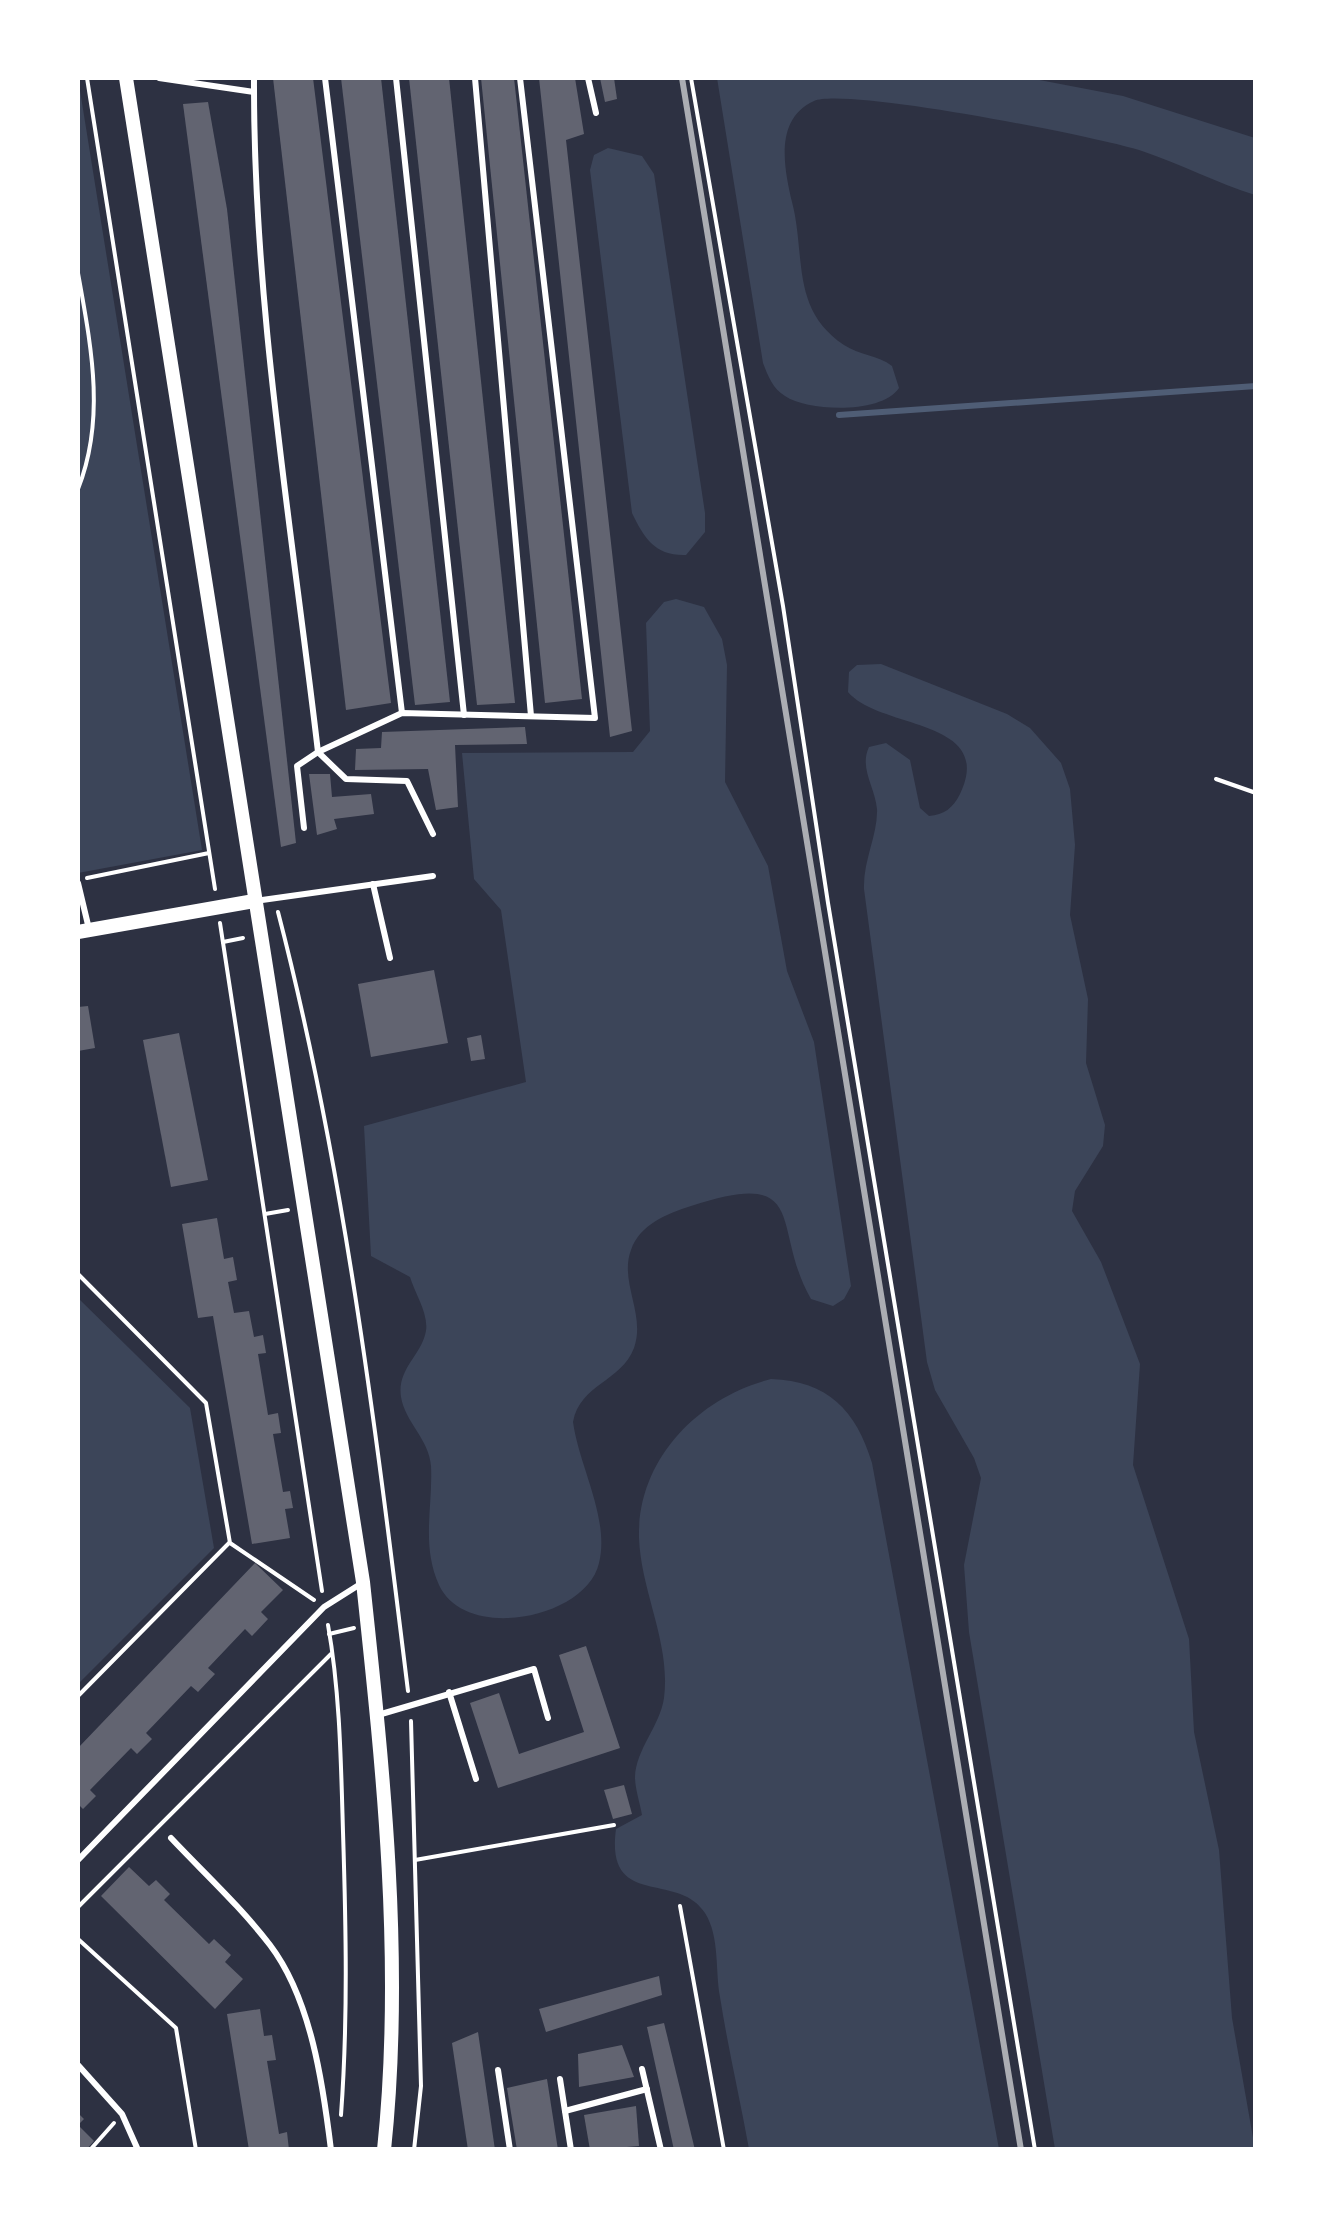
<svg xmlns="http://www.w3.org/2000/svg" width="1333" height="2227" viewBox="0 0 1333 2227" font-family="'Roboto Serif',serif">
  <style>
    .green { fill: #3c4559 }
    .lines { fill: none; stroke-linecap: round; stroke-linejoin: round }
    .stream { stroke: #4f5d75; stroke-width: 6 }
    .building { fill: #626471 }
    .path { stroke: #fff; stroke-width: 4 }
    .service { stroke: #fff; stroke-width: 6 }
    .tertiary { stroke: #fff; stroke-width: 14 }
    .rail { stroke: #abadb3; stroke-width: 6 }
  </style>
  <rect width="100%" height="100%" fill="#2d3142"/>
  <g class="green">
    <path d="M78,78L202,850L78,873Z"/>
    <path d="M717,78H1029L1123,96L1255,138V195C1217,183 1181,164 1142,151C1099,137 846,87 814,101C774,119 784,168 792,202C806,255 790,309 844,345C859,355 878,355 892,366L899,388C882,414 809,412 785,396C773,389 768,376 763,363Z"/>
    <path d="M608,148L642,156L654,174L705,513V532L686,555C655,556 644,538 632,513L590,170L594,155Z"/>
    <path d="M676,599L704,607L722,639L727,665L725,782L768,866L787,971L814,1042L851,1286L844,1299L833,1306L811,1299C770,1228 812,1166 691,1206C667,1214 640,1224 631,1250C619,1282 646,1314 634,1348C621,1382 580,1384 573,1422C579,1466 610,1519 599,1563C587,1618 466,1643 439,1585C421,1545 433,1507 431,1466C429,1439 405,1422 401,1397C397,1370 419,1357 425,1335C431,1317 415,1294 410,1277L371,1256L364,1126L526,1082L501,910L474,879L462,753L633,752L650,731L646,623L664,602Z"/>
    <path d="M881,664L1007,714L1030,728L1061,763L1070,789L1075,845L1070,915L1088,999L1086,1063L1105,1125L1103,1146L1075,1191L1072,1211L1101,1262L1140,1364L1133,1465L1189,1639L1194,1732L1219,1850L1232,2018L1255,2149H1055L969,1632L964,1565L981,1478L974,1458L935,1390L927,1362L864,889C863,860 878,835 877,809C875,787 859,768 869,747L886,743L910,760L920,808L929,816C944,815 953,808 960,794C996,718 880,730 848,692L849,672L857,665Z"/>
    <path d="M78,1298L190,1408L214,1548L78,1684Z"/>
    <path d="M771,1379C828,1381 856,1410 872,1463L999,2149H749C740,2099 728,2048 720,1997C715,1970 720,1937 705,1913C678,1870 605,1910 616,1829L642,1815C640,1803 635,1789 635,1777C636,1749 660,1726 664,1698C671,1643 641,1592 639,1538C637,1459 699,1397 771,1379Z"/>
  </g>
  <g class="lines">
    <path class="stream" d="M839,415L1256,386"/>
  </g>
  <g class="building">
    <path d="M273,78H313L391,703L346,710Z"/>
    <path d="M341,78H381L450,702L415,705Z"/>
    <path d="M409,78H449L515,703L477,705Z"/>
    <path d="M481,78H514L582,699L545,703Z"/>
    <path d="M539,78H575L584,134L566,140L632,731L610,737Z"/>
    <path d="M600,78H614L617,99L605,102Z"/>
    <path d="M208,102L227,209L296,843L281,847L183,104Z"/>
    <path d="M525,727L527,744L455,745L458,807L436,810L428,769L355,770L356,749L381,748L382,732Z"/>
    <path d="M309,774H330L332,797L371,794L374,814L334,819L337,829L317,835Z"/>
    <path d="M434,970L448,1043L371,1057L358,984Z"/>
    <path d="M88,1006L95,1048L78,1051V1007Z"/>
    <path d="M179,1033L208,1180L171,1187L143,1040Z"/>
    <path d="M481,1035L485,1059L471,1061L467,1038Z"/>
    <path d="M217,1218L224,1259L233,1257L237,1280L228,1282L234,1313L249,1311L254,1337L263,1335L266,1353L258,1354L268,1415L278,1413L281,1433L273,1434L283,1492L290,1491L293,1508L285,1509L290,1538L252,1544L213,1316L198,1318L182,1224Z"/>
    <path d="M255,1563L283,1590L261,1612L268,1619L252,1636L245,1629L208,1668L215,1674L198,1692L191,1686L146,1733L152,1739L137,1754L131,1748L90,1790L96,1796L83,1809L78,1804V1748Z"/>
    <path d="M586,1646L620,1748L498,1788L470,1703L499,1693L519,1754L584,1732L559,1655Z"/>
    <path d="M624,1785L632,1814L613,1819L604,1790Z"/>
    <path d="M129,1867L149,1886L156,1880L170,1894L164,1900L209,1944L214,1939L231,1955L225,1962L243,1979L215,2009L101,1896Z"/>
    <path d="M659,1976L662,1995L546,2032L539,2009Z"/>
    <path d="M260,2009L264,2036L272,2035L276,2060L267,2061L279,2134L287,2132L289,2150H249L227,2014Z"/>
    <path d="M664,2023L695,2150H674L647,2027Z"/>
    <path d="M478,2032L495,2150H468L452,2043Z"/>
    <path d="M622,2045L634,2077L579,2087L578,2054Z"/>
    <path d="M547,2079L558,2150H517L507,2088Z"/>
    <path d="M636,2106L639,2146L590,2150L584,2115Z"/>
    <path d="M78,2113L84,2119L78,2125L94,2141L86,2150H78Z"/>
  </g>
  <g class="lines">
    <g class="path">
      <path d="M87,78L215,889"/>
      <path d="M691,78L783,606L828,903L1035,2150"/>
      <path d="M78,273C91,346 106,418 78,489"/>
      <path d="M1216,779L1256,793"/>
      <path d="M87,878L209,853"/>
      <path d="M278,912C344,1166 376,1431 408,1691"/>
      <path d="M220,923L322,1591"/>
      <path d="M223,942L243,938"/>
      <path d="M265,1214L288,1210"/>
      <path d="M78,1274L206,1403L230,1543L314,1600"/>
      <path d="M328,1625C340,1692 341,1764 343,1832C346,1927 348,2020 341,2115"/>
      <path d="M329,1634L354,1628"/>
      <path d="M78,1696L229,1543"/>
      <path d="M411,1721L421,2086L414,2150"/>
      <path d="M415,1860L614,1825"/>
      <path d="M680,1906L724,2150"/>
      <path d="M78,1907L331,1654"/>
      <path d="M78,1939L176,2028L196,2150"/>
      <path d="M90,2150L114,2123"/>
    </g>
    <g class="service">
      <path d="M159,78L254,92"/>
      <path d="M254,78C253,302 292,529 318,752L346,779L407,781L433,834"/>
      <path d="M325,78L402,713"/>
      <path d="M396,78L464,715"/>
      <path d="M475,78L531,716"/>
      <path d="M588,78L596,113"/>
      <path d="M304,828L297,766L318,752L402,713L595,718L520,78"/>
      <path d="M78,883L89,929"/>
      <path d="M373,884L390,958"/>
      <path d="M255,901L433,876"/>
      <path d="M449,1692L476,1779"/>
      <path d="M378,1715L534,1669L548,1718"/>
      <path d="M171,1838C204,1873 241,1907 270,1945C311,1999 323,2084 331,2150"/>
      <path d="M78,1860L324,1607L362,1583"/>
      <path d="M78,2065L122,2114L138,2150"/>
      <path d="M642,2069L661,2150"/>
      <path d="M498,2070L510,2150"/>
      <path d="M560,2079L571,2150"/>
      <path d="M565,2111L647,2089"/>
    </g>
    <g class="tertiary">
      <path d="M126,78L363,1582C383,1769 404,1962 384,2150"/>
      <path d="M78,932L254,901"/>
    </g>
    <path class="rail" d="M682,78L1021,2150"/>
  </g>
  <rect width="1333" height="2227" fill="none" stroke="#ffffff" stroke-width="160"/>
</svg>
